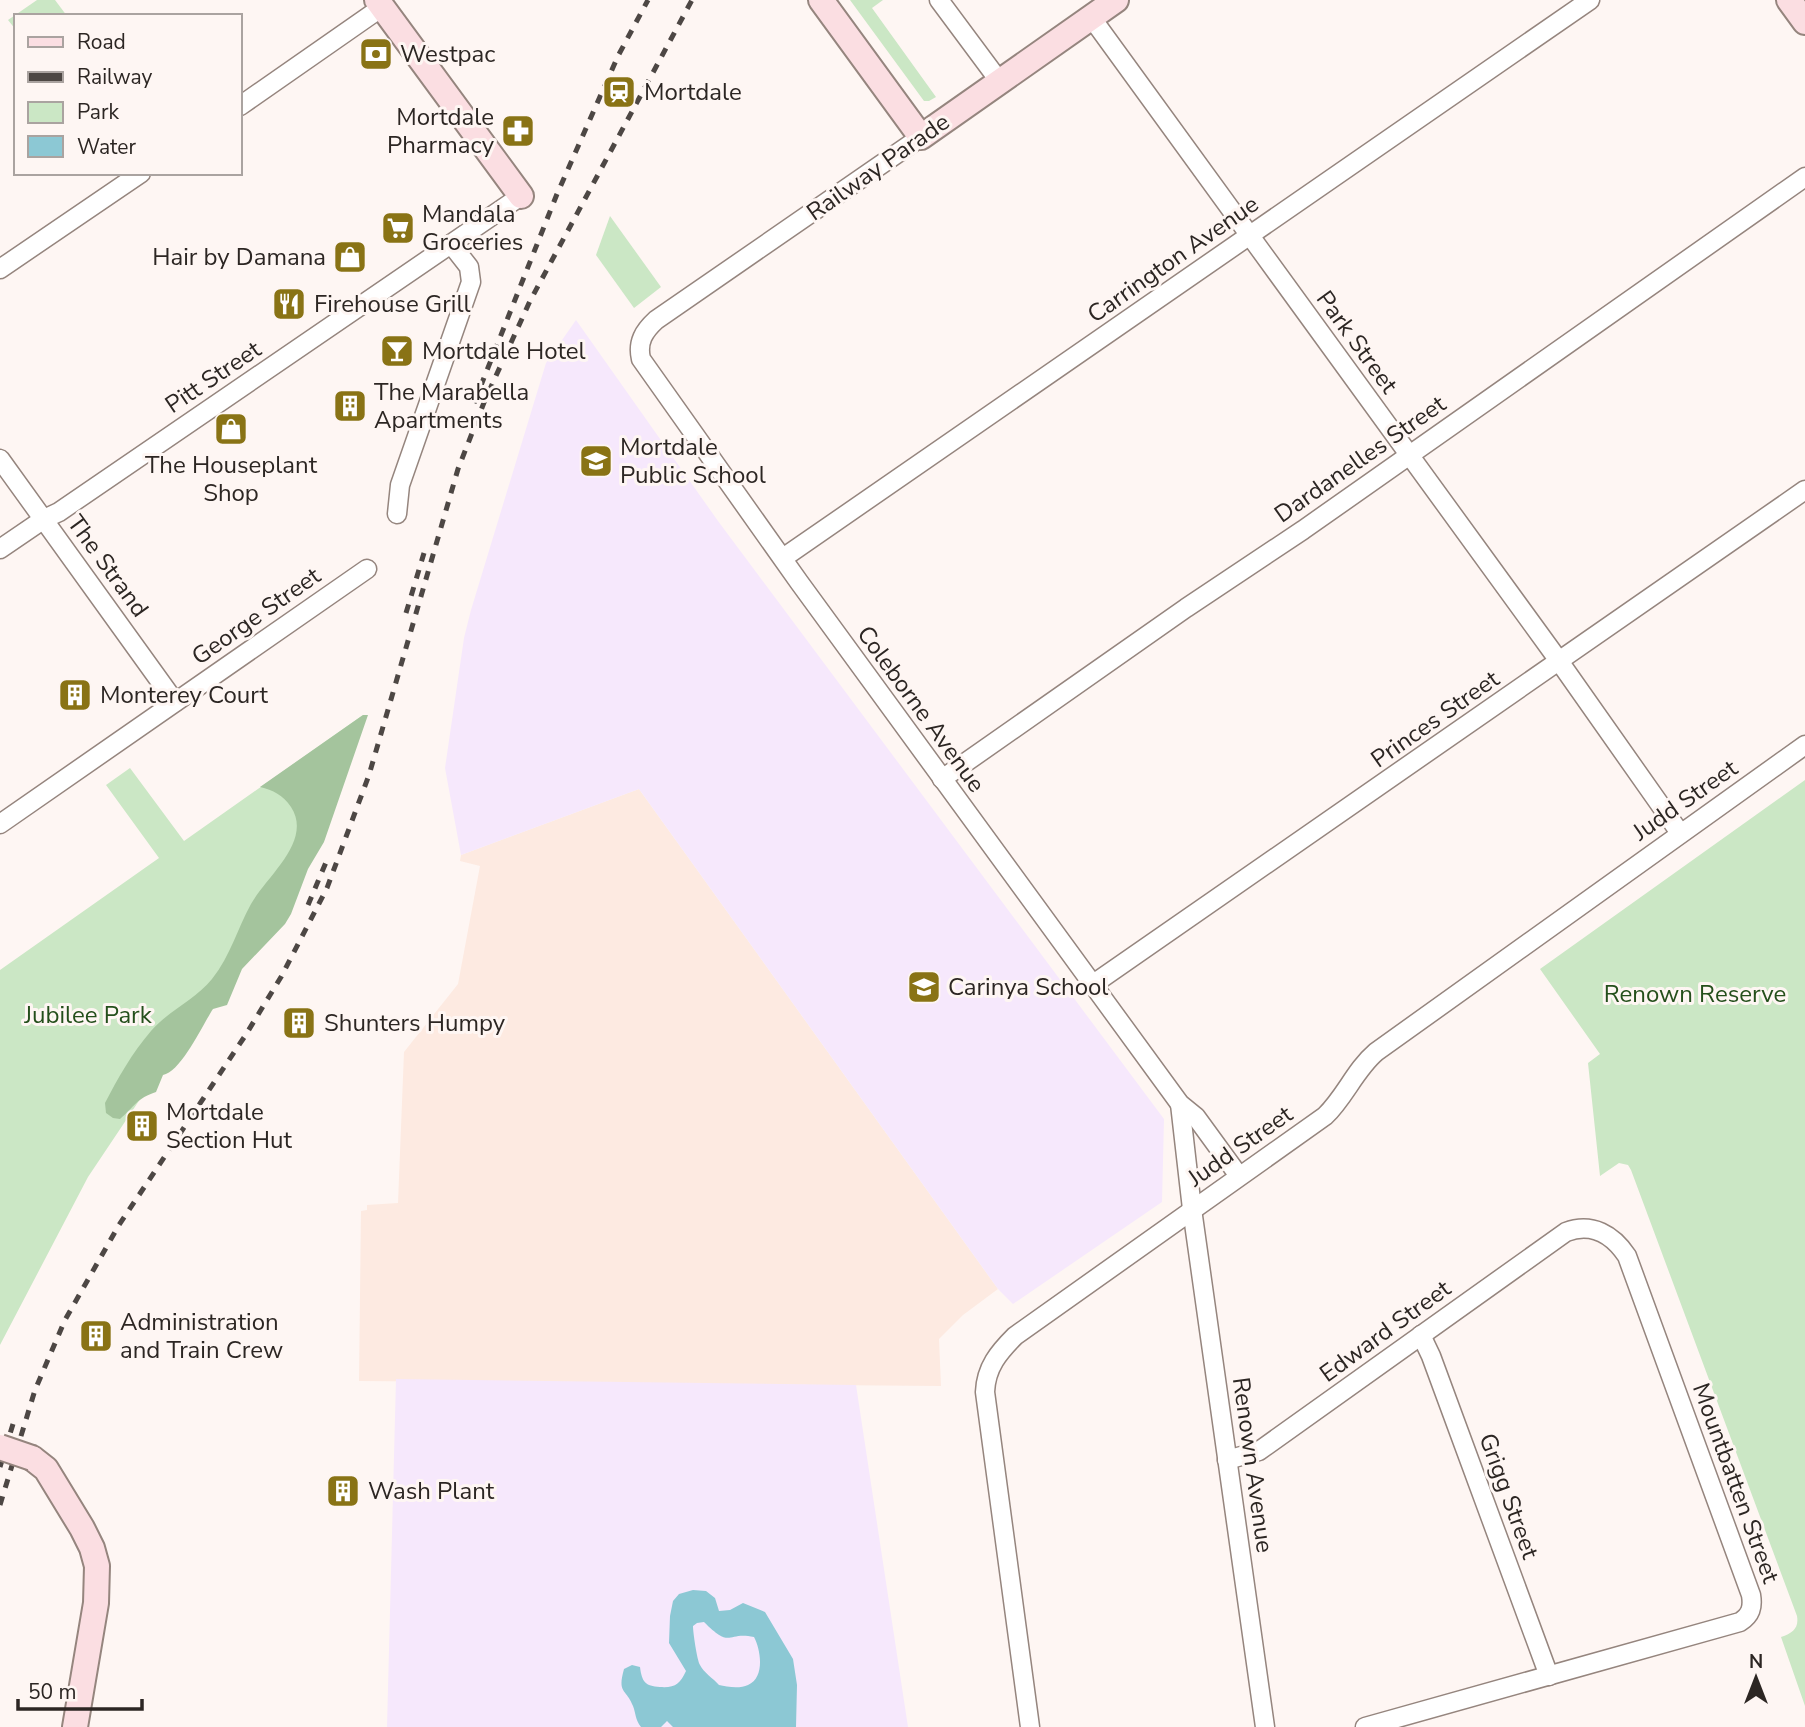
<svg xmlns="http://www.w3.org/2000/svg" width="1805" height="1727" viewBox="0 0 1805 1727" font-family="'Nunito Sans',sans-serif">
  <style>
    .industrial { fill: #fdeae1 }
    .education { fill: #f6e8fc }
    .green { fill: #cbe7c5 }
    .forest { fill: #a4c49d }
    .water { fill: #8cc8d4; fill-rule: evenodd }
    .lines { fill: none; stroke-linecap: round; stroke-linejoin: round }
    .street-casing { stroke: #95857e; stroke-width: 21 }
    .secondary-casing { stroke: #95857e; stroke-width: 28 }
    .street { stroke: #fff; stroke-width: 18 }
    .secondary { stroke: #fbdee2; stroke-width: 24 }
    .rail { stroke: #4d4744; stroke-width: 5; stroke-dasharray: 9 9; stroke-linecap: butt }
    .secondary-bridge-casing { stroke: #95857e; stroke-width: 28; stroke-linecap: butt }
    .secondary-bridge { stroke: #fbdee2; stroke-width: 24 }
    .labels { text-anchor: middle; dominant-baseline: central; stroke-width: 6; stroke-linejoin: round; paint-order: stroke }
    .poi-label { font-size: 24px; fill: #2c2623; stroke: #fef6f3; text-anchor: start }
    .street-label { font-size: 24px; fill: #2c2623; stroke: #fef6f3 }
    .park-label { font-size: 24px; fill: #244f1b; stroke: #fef6f3 }
  </style>
  <rect width="100%" height="100%" fill="#fef6f3"/>
  <path class="industrial" d="M639,789L998,1289L963,1315L939,1339L941,1386L359,1381L361,1211L367,1210V1205L398,1203L404,1052L458,984L480,866L460,861L461,855Z"/>
  <g class="education">
    <path d="M576,320L718,521L1164,1119L1162,1202L1013,1304L998,1289L639,789L461,855L445,768L464,638L471,610L546,363Z"/>
    <path d="M396,1379L856,1385L908,1727H387Z"/>
  </g>
  <g class="green">
    <path d="M37,0H55L67,16H16V30L8,20Z"/>
    <path d="M850,0H883L872,8L936,97L929,101H924Z"/>
    <path d="M610,216L661,287L634,308L596,255Z"/>
    <path d="M363,715L274,899L88,1177L0,1345V970L159,858L106,785L130,768L184,841Z"/>
    <path d="M1805,780V1706L1781,1637C1793,1633 1799,1628 1797,1616L1631,1170L1628,1165L1619,1163L1600,1176L1588,1063L1600,1054L1540,969Z"/>
  </g>
  <path class="forest" d="M363,715H368L324,842L308,869L291,914L285,924L242,969L227,1005L213,1009C203,1024 181,1072 163,1075L156,1092C137,1098 134,1107 120,1119L113,1118L106,1113L105,1103C118,1078 132,1053 151,1031C168,1011 195,1000 212,979C231,955 237,929 251,904C267,876 313,841 291,807C283,795 273,790 260,787Z"/>
  <path class="water" d="M693,1590L706,1591L715,1598L719,1611L730,1610L743,1603L765,1612L793,1659L797,1685L796,1727H673L667,1721L661,1727H641C635,1719 636,1714 633,1706C626,1688 617,1694 624,1669L632,1665L640,1667C642,1682 645,1686 660,1687C675,1688 680,1684 686,1671L669,1643L670,1616L673,1601L679,1594ZM704,1622C732,1650 726,1631 754,1637C761,1650 765,1678 748,1685C740,1689 727,1687 719,1685C714,1679 703,1672 700,1665C697,1660 693,1632 693,1626L697,1623Z"/>
  <g class="lines">
    <defs>
      <g id="street">
        <path d="M939,0L1000,82"/>
        <path d="M1091,17L1554,654L1680,833"/>
        <path d="M240,106L382,7"/>
        <path d="M921,137L656,320C644,331 637,342 641,359L799,582L1180,1104L1196,1117L1239,1176"/>
        <path d="M0,269L141,173"/>
        <path d="M0,459L175,702"/>
        <path d="M397,514L400,485L471,282L469,267L451,244"/>
        <path d="M0,549L44,519L59,512L521,196"/>
        <path d="M783,558L1590,0"/>
        <path d="M942,779L1186,608L1303,530L1805,177"/>
        <path d="M0,824L367,569"/>
        <path d="M1092,985L1805,490"/>
        <path d="M1180,1104L1192,1209L1265,1727"/>
        <path d="M1421,1335L1431,1356L1549,1676"/>
        <path d="M1227,1460L1259,1451L1566,1232C1592,1222 1613,1235 1627,1256L1751,1595C1753,1607 1751,1615 1740,1622L1365,1727"/>
        <path d="M1030,1727L985,1392C986,1367 999,1352 1015,1336L1325,1116C1345,1097 1355,1070 1376,1052L1805,745"/>
      </g>
      <g id="secondary">
        <path d="M377,0L521,196"/>
        <path d="M821,0L921,137L1116,0"/>
        <path d="M1789,0L1805,22"/>
        <path d="M32,1458L46,1469L82,1528L92,1548L97,1566L96,1603L75,1727"/>
      </g>
    </defs>
    <use href="#street" class="street-casing"/>
    <use href="#secondary" class="secondary-casing"/>
    <use href="#street" class="street"/>
    <use href="#secondary" class="secondary"/>
    <g class="rail">
      <path d="M474,403L557,194L618,56L648,0"/>
      <path d="M406,613L424,553"/>
      <path d="M308,905L327,860"/>
      <path d="M0,1467L13,1424"/>
      <path d="M0,1505L35,1390L65,1320L119,1225L245,1036L281,977L327,888L369,775L458,469L485,400L530,301L692,0"/>
    </g>
    <defs>
      <path id="secondary-bridge" d="M0,1447L32,1458"/>
    </defs>
    <use href="#secondary-bridge" class="secondary-bridge-casing"/>
    <use href="#secondary-bridge" class="secondary-bridge"/>
  </g>
  <defs>
    <symbol id="bank-square" viewBox="-11 -11 22 22"><rect x="-9" y="-9" width="18" height="18" rx="4" fill="#897315" stroke="#fef6f3"/><path d="M-6-4H6V4H-6ZM0-2.3a2.3 2.3 0 1 0 0 4.6a2.3 2.3 0 1 0 0-4.6Z" fill="#fff"/></symbol>
    <symbol id="station-square" viewBox="-11 -11 22 22"><rect x="-9" y="-9" width="18" height="18" rx="4" fill="#897315" stroke="#fef6f3"/><path d="M-3-6H3Q5-6 5-4V2Q5 4 3 4L4.5 6H3L1.5 4h-3L-3 6H-4.5L-3 4Q-5 4-5 2V-4Q-5-6-3-6ZM-3.5-4v3h7v-3ZM-3.5 1v1.5H-2V1ZM2 1v1.5H3.5V1Z" fill="#fff"/></symbol>
    <symbol id="pharmacy-square" viewBox="-11 -11 22 22"><rect x="-9" y="-9" width="18" height="18" rx="4" fill="#897315" stroke="#fef6f3"/><path d="M-2-6h4v4h4v4h-4v4h-4v-4h-4v-4h4Z" fill="#fff"/></symbol>
    <symbol id="supermarket-square" viewBox="-11 -11 22 22"><rect x="-9" y="-9" width="18" height="18" rx="4" fill="#897315" stroke="#fef6f3"/><path d="M-6-5.5h2.5l.6 2H6L4.5 2H-2.5L-4.4-4H-6ZM-1.5 3.2a1.3 1.3 0 1 0 .1 0ZM3 3.2a1.3 1.3 0 1 0 .1 0Z" fill="#fff"/></symbol>
    <symbol id="shop-square" viewBox="-11 -11 22 22"><rect x="-9" y="-9" width="18" height="18" rx="4" fill="#897315" stroke="#fef6f3"/><path d="M-5-2.5h2.3a2.7 3.5 0 0 1 5.4 0H5L5.5 6h-11ZM-1.5-2.5h3a1.5 2.3 0 0 0-3 0Z" fill="#fff"/></symbol>
    <symbol id="restaurant-square" viewBox="-11 -11 22 22"><rect x="-9" y="-9" width="18" height="18" rx="4" fill="#897315" stroke="#fef6f3"/><path d="M-5-6h1v4h1v-4h1v4h1v-4h1v5L-1.5 .5V6h-2V.5L-5-1ZM5-6V6H3V1.5H1.5Q1.5-4 5-6Z" fill="#fff"/></symbol>
    <symbol id="bar-square" viewBox="-11 -11 22 22"><rect x="-9" y="-9" width="18" height="18" rx="4" fill="#897315" stroke="#fef6f3"/><path d="M-6-5H6L.8 .8V4.5H3.5V6h-7V4.5H-.8V.8Z" fill="#fff"/></symbol>
    <symbol id="building-square" viewBox="-11 -11 22 22"><rect x="-9" y="-9" width="18" height="18" rx="4" fill="#897315" stroke="#fef6f3"/><path d="M-4-6H4V6H1V3H-1V6H-4ZM-2.5-4.3h1.7v1.8h-1.7ZM.8-4.3h1.7v1.8H.8ZM-2.5-1h1.7V.8h-1.7ZM.8-1h1.7V.8H.8Z" fill="#fff"/></symbol>
    <symbol id="school-square" viewBox="-11 -11 22 22"><rect x="-9" y="-9" width="18" height="18" rx="4" fill="#897315" stroke="#fef6f3"/><path d="M0-5L7-2L0 1L-7-2ZM-4 1L0 2.5L4 1V4Q0 6-4 4Z" fill="#fff"/></symbol>
  </defs>
  <g fill-rule="evenodd">
    <use href="#bank-square" x="357" y="35" width="38" height="38"/>
    <use href="#station-square" x="600" y="73" width="38" height="38"/>
    <use href="#pharmacy-square" x="499" y="112" width="38" height="38"/>
    <use href="#supermarket-square" x="379" y="209" width="38" height="38"/>
    <use href="#shop-square" x="331" y="238" width="38" height="38"/>
    <use href="#restaurant-square" x="270" y="285" width="38" height="38"/>
    <use href="#bar-square" x="378" y="332" width="38" height="38"/>
    <use href="#building-square" x="331" y="387" width="38" height="38"/>
    <use href="#shop-square" x="212" y="410" width="38" height="38"/>
    <use href="#school-square" x="577" y="442" width="38" height="38"/>
    <use href="#building-square" x="56" y="676" width="38" height="38"/>
    <use href="#school-square" x="905" y="968" width="38" height="38"/>
    <use href="#building-square" x="280" y="1004" width="38" height="38"/>
    <use href="#building-square" x="123" y="1107" width="38" height="38"/>
    <use href="#building-square" x="77" y="1317" width="38" height="38"/>
    <use href="#building-square" x="324" y="1472" width="38" height="38"/>
  </g>
  <g class="labels">
    <g class="poi-label">
      <text x="400" y="54">Westpac</text>
      <text x="644" y="92">Mortdale</text>
      <text x="494" y="117" text-anchor="end">Mortdale<tspan x="494" dy="28">Pharmacy</tspan></text>
      <text x="422" y="214">Mandala<tspan x="422" dy="28">Groceries</tspan></text>
      <text x="326" y="257" text-anchor="end">Hair by Damana</text>
      <text x="314" y="304">Firehouse Grill</text>
      <text x="422" y="351">Mortdale Hotel</text>
      <text x="374" y="392">The Marabella<tspan x="374" dy="28">Apartments</tspan></text>
      <text x="620" y="447">Mortdale<tspan x="620" dy="28">Public School</tspan></text>
      <text x="231" y="465" text-anchor="middle">The Houseplant<tspan x="231" dy="28">Shop</tspan></text>
      <text x="100" y="695">Monterey Court</text>
      <text x="948" y="987">Carinya School</text>
      <text x="324" y="1023">Shunters Humpy</text>
      <text x="166" y="1112">Mortdale<tspan x="166" dy="28">Section Hut</tspan></text>
      <text x="120" y="1322">Administration<tspan x="120" dy="28">and Train Crew</tspan></text>
      <text x="368" y="1491">Wash Plant</text>
    </g>
    <g class="street-label">
      <text transform="translate(878 167) rotate(-35)">Railway Parade</text>
      <text transform="translate(1173 259) rotate(-35)">Carrington Avenue</text>
      <text transform="translate(1357 342) rotate(54)">Park Street</text>
      <text transform="translate(213 377) rotate(-34)">Pitt Street</text>
      <text transform="translate(1360 459) rotate(-35)">Dardanelles Street</text>
      <text transform="translate(108 566) rotate(54)">The Strand</text>
      <text transform="translate(256 616) rotate(-35)">George Street</text>
      <text transform="translate(921 709) rotate(54)">Coleborne Avenue</text>
      <text transform="translate(1435 719) rotate(-35)">Princes Street</text>
      <text transform="translate(1685 800) rotate(-35)">Judd Street</text>
      <text transform="translate(1240 1146) rotate(-35)">Judd Street</text>
      <text transform="translate(1385 1331) rotate(-36)">Edward Street</text>
      <text transform="translate(1253 1465) rotate(82)">Renown Avenue</text>
      <text transform="translate(1736 1483) rotate(70)">Mountbatten Street</text>
      <text transform="translate(1509 1496) rotate(70)">Grigg Street</text>
    </g>
    <g class="park-label">
      <text x="1695" y="994">Renown Reserve</text>
      <text x="88" y="1015">Jubilee Park</text>
    </g>
  </g>
  <rect x="14" y="14" width="228" height="161" fill="#fef6f3" stroke="#aaa3a0" stroke-width="2"/>
  <rect x="28" y="37" width="35" height="10" fill="#fbdee2" stroke="#aaa3a0" stroke-width="2"/>
  <text x="77" y="49" font-size="21" fill="#2c2623">Road</text>
  <rect x="28" y="72" width="35" height="10" fill="#4d4744" stroke="#aaa3a0" stroke-width="2"/>
  <text x="77" y="84" font-size="21" fill="#2c2623">Railway</text>
  <rect x="28" y="102" width="35" height="21" fill="#cbe7c5" stroke="#aaa3a0" stroke-width="2"/>
  <text x="77" y="119" font-size="21" fill="#2c2623">Park</text>
  <rect x="28" y="136" width="35" height="21" fill="#8cc8d4" stroke="#aaa3a0" stroke-width="2"/>
  <text x="77" y="154" font-size="21" fill="#2c2623">Water</text>
  <g transform="translate(1756 1678)" stroke="#fef6f3" stroke-width="5" paint-order="stroke">
  <path d="M0-5L12 26L0 18L-12 26Z" fill="#2c2623"/>
  <text y="-10" font-size="19" font-weight="bold" text-anchor="middle" fill="#2c2623">N</text>
  </g>
  <path d="M18 1699v10h124v-10" fill="none" stroke="#2c2623" stroke-width="3.5"/>
  <text x="28" y="1699" font-size="21" fill="#2c2623" stroke="#fef6f3" stroke-width="5" paint-order="stroke">50 m</text>
</svg>
